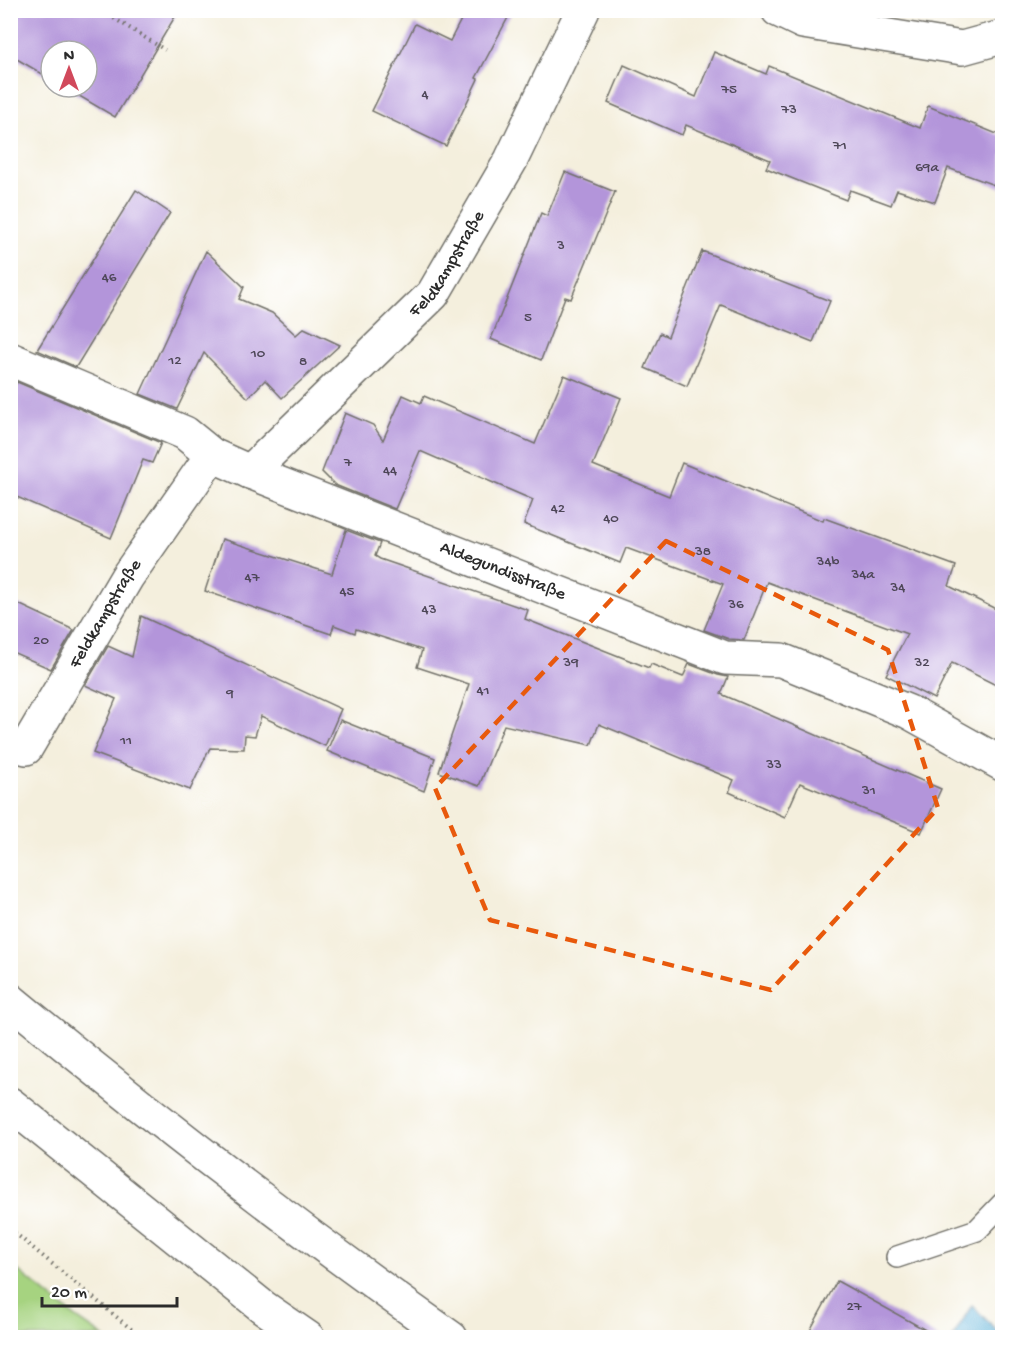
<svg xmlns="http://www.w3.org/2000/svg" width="1013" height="1348" viewBox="0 0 1013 1348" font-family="'Gochi Hand',sans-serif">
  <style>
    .green { fill: #a6d380; stroke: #687f56; stroke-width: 1.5 }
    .water { fill: #5bb0d7; stroke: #436e81; stroke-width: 1.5 }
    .building { fill: #b395da }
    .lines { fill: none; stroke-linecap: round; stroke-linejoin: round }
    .lane-casing { stroke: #717069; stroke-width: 24 }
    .street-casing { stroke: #717069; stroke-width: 36 }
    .highway-casing { stroke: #717069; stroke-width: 36 }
    .path { stroke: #717069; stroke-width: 4; stroke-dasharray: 1.5 4.5; stroke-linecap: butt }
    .lane { stroke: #fff; stroke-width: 21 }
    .street { stroke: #fff; stroke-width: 33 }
    .highway { stroke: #fff; stroke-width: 33 }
    .marked { fill: none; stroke: #e8590c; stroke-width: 4.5; stroke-dasharray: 12 8; stroke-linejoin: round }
    .labels { text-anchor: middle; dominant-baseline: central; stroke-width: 4.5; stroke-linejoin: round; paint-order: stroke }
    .number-label { font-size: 15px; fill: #4d4657 }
    .street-label { font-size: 18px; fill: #2b2b2b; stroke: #fff }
  </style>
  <rect width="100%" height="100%" fill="#fff"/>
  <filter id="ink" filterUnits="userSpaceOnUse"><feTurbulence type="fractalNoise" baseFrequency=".0167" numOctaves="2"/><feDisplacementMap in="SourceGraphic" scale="12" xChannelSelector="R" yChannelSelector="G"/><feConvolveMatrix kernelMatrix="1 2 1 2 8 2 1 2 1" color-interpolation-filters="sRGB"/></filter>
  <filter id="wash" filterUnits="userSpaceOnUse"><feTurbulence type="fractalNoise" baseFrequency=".008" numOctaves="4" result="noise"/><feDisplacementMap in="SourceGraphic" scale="24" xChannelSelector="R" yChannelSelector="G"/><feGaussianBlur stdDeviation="1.35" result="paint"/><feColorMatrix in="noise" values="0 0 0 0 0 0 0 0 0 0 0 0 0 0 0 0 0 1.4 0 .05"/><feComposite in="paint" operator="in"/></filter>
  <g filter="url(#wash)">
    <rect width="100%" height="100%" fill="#f4efdd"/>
    <path class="green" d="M10,1264L75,1317L104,1337H11Z"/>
    <path class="water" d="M972,1305L1002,1336V1337H953Z"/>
    <g id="blocks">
      <g class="building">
        <path d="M10,10H179L115,117L64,87H87V51H51V79L10,55Z"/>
        <path d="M466,10H512L476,78L478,79L446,146L372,111L415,24L450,41Z"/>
        <path d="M714,52L766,74L769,66L920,128L928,106L1002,136V188L948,168L935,202L897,190L891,205L850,190L846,200L766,168L770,160L686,125L682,135L608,103L624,65L696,97Z"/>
        <path d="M565,172L615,192L571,299L565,297L541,360L491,339L541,213L547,216Z"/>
        <path d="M136,190L170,213L76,367L37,350Z"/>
        <path d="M206,251L244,287L239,299L272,313L296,335L304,328L340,345L282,398L265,380L248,398L204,353L177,409L140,394Z"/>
        <path d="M702,251L830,301L813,342L721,305L687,386L645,368L660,333L668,337Z"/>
        <path d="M564,375L621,398L593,465L669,496L682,463L823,521L824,518L956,566L949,586L1002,612V688L952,663L934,699L886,675L907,634L767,582L744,640L729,639L704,630L723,584L626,548L620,563L524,524L533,500L420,451L395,509L335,485L322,472L345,413L373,425L383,440L403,395L421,403L424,396L535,444Z"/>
        <path d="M17,382L161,443L152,463L143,460L111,538L10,494V393Z"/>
        <path d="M346,530L380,543L375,556L380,559L528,610L525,619L649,668L651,664L683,677L689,664L718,675L728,677L721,694L941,789L921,833L800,783L785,817L729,792L734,780L599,724L591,745L504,725L479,786L439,772L469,684L417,667L422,650L356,629L355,633L334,625L331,634L205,591L222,539L332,574Z"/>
        <path d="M10,600L74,630L51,669L10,651Z"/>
        <path d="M141,616L341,709L325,746L261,716L255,736L245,735L244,749L210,748L190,790L93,753L116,699L85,685L108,646L132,657Z"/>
        <path d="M340,720L435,758L424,791L327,751Z"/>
        <path d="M837,1281L940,1338H806Z"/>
      </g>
    </g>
  </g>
  <g filter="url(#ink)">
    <use href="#blocks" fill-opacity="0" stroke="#717069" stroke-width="1.5"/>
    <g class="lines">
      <defs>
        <path id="lane" d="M897,1257L977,1230L1002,1204"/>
        <g id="street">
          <path d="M778,10L803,22L962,48L1002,37"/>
          <path id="s1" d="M10,359L185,433L212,455L250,472L725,658L781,660L909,712L1002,764"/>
          <path id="s2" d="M250,472L433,294L511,160L583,10"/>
          <path id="s3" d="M26,748L127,577L212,455"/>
        </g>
        <g id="highway">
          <path d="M10,1000C153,1118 300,1231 451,1338"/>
          <path d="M10,1104L263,1307L308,1338"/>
        </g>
      </defs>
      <use href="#lane" class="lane-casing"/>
      <use href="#street" class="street-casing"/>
      <use href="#highway" class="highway-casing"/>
      <g class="path">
        <path d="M108,10L107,14L165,50"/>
        <path d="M10,1229L142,1338"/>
      </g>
      <use href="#lane" class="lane"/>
      <use href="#street" class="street"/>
      <use href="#highway" class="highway"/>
    </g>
  </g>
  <path class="marked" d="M666,541L888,650L938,808L771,990L490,920L435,788Z"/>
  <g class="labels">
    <g class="number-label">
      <text x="729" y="90">75</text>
      <text x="425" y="95">4</text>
      <text x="789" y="110">73</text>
      <text x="840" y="146">71</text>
      <text x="927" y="168">69a</text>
      <text x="561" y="246">3</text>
      <text x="109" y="278">46</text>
      <text x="528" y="318">5</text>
      <text x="258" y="354">10</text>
      <text x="175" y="361">12</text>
      <text x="303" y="362">8</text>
      <text x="348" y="463">7</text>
      <text x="390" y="471">44</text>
      <text x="558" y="509">42</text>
      <text x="611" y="519">40</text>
      <text x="703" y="552">38</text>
      <text x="828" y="562">34b</text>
      <text x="863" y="575">34a</text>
      <text x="252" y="578">47</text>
      <text x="898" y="588">34</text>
      <text x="347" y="592">45</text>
      <text x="736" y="605">36</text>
      <text x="429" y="610">43</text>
      <text x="41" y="641">20</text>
      <text x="571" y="663">39</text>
      <text x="922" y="663">32</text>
      <text x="483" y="691">41</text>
      <text x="230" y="694">9</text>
      <text x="126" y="741">11</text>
      <text x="774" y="765">33</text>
      <text x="869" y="791">31</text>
      <text x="854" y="1307">27</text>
    </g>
    <g class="street-label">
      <text stroke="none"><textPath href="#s2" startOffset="288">Feldkampstraße</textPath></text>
      <text stroke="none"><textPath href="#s1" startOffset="538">Aldegundisstraße</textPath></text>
      <text stroke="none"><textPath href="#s3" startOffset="156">Feldkampstraße</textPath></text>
    </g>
  </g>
  <rect width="1013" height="1348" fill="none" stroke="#fff" stroke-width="36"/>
  <g transform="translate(69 69)"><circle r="28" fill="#ffffff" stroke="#aaaaaa" stroke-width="1.5"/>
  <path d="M0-4.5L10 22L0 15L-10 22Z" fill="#d1495b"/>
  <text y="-9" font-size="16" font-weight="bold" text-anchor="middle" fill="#2b2b2b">N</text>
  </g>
  <path d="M42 1297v9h135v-9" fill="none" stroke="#2b2b2b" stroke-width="3"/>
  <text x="51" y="1297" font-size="18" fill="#2b2b2b" stroke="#ffffff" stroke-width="4.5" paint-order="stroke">20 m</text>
</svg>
